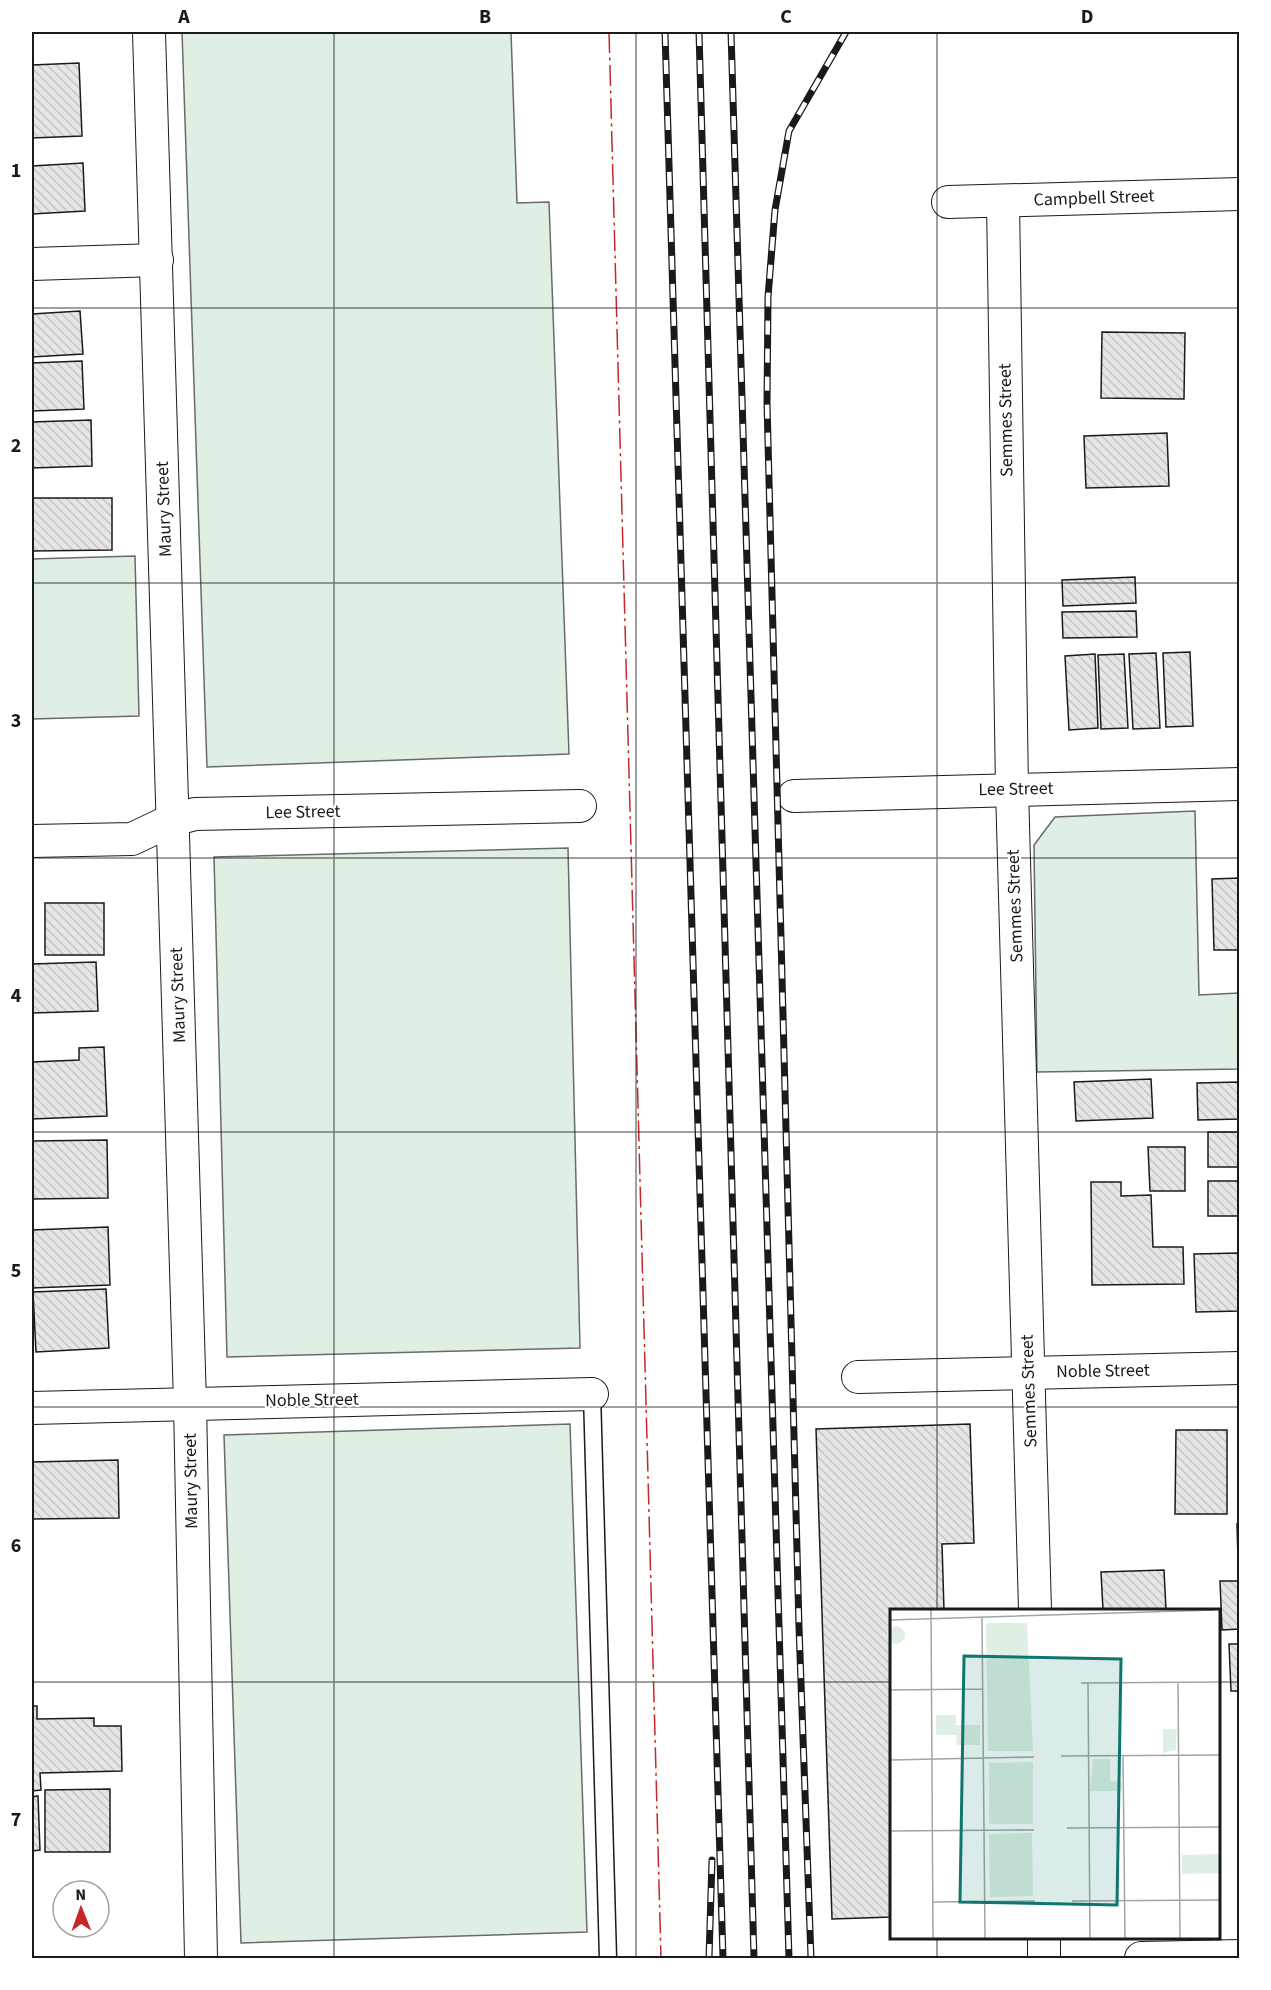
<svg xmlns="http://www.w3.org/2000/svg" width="1271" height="1990" viewBox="0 0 1271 1990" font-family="'Source Sans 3',sans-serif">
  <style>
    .grass { fill: #e0efe3; stroke: #6a6a6a; stroke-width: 1.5 }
    .building { fill: url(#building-back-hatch); stroke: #1a1a1a; stroke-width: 1.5 }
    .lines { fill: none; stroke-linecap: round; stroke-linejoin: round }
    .service-casing { stroke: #1a1a1a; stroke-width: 19 }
    .minor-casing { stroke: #1a1a1a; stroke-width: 34 }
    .service { stroke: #fff; stroke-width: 16 }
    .minor { stroke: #fff; stroke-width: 32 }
    .rail-casing { stroke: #1a1a1a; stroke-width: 7 }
    .rail { stroke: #fff; stroke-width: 4.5; stroke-dasharray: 14; stroke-linecap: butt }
    .power { stroke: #c62828; stroke-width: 1.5; stroke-dasharray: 21 4.5 3 4.5; stroke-linecap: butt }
    .grid { fill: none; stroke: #1a1a1a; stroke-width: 1.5; stroke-opacity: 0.55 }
    .labels { text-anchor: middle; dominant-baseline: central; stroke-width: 4.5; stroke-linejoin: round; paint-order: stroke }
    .street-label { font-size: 18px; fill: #1a1a1a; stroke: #fff }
    .inset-road { fill: none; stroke: #a3a3a3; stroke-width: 1.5 }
    .view { fill: #0f766e; fill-opacity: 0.15; stroke: #0f766e; stroke-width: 3 }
    .inset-edge { fill: none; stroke: #1a1a1a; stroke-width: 3 }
    .neatline { fill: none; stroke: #1a1a1a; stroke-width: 2 }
    .grid-label { font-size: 20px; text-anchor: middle; font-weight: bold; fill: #1a1a1a }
  </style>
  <defs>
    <pattern id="building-back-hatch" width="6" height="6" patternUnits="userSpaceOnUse" patternTransform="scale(1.5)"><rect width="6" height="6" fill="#e6e6e6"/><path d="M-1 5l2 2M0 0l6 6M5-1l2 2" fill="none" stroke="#c5c5c5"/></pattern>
  </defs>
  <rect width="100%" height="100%" fill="#fff"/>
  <g class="grass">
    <path d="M182,32H511L517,203L549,202L569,754L207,767Z"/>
    <path d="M135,556L139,716L32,719V559Z"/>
    <path d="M1195,811L1199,995L1239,993V1069L1037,1072L1034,845L1055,817Z"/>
    <path d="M568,848L580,1348L227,1357L214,857Z"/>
    <path d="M570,1424L587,1932L241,1943L224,1435Z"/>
  </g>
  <g class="building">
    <path d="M79,63L82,136L32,138V65Z"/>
    <path d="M83,163L85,211L32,214V166Z"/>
    <path d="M80,311L83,354L32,357V314Z"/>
    <path d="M1102,332L1185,333L1184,399L1101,398Z"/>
    <path d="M82,361L84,409L32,411V363Z"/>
    <path d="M91,420L92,466L32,468V422Z"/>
    <path d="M1167,433L1169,486L1086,488L1084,436Z"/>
    <path d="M32,498H112V550L32,551Z"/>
    <path d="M1135,577L1136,603L1063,606L1062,580Z"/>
    <path d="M1136,611L1137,637L1063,638L1062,612Z"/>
    <path d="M1190,652L1193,726L1166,727L1163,653Z"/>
    <path d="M1156,653L1160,728L1133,729L1129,654Z"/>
    <path d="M1095,654L1098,728L1069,730L1065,656Z"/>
    <path d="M1124,654L1128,728L1101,729L1098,655Z"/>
    <path d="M1240,878V950H1214L1212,879Z"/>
    <rect x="45" y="903" width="59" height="52"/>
    <path d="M96,962L98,1011L32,1013V964Z"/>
    <path d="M104,1047L107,1116L32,1119V1062L79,1060V1048Z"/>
    <path d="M1151,1079L1153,1118L1076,1121L1074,1082Z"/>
    <path d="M1240,1082V1119L1198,1120L1197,1083Z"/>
    <rect x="1208" y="1132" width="32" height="35"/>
    <path d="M107,1140L108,1198L32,1199V1141Z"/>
    <path d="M1148,1147H1185V1191H1150Z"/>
    <rect x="1208" y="1181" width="32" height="35"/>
    <path d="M1091,1182H1121V1196L1151,1195L1153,1247H1183L1184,1284L1092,1285Z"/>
    <path d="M108,1227L110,1285L32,1288V1230Z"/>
    <path d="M1240,1253V1311L1196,1312L1194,1254Z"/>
    <path d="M106,1289L109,1348L36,1352L33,1292Z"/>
    <path d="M970,1424L974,1543L942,1544L944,1610H892V1917L832,1919L816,1429Z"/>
    <path d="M1176,1430H1227V1514H1175Z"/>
    <path d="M118,1460L119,1518L33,1519L32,1462Z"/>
    <path d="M1237,1524H1240V1560H1238Z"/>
    <path d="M1164,1570L1166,1610H1103L1101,1572Z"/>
    <path d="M1220,1581H1240V1629L1222,1630Z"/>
    <path d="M1229,1644H1240V1691H1231Z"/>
    <path d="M32,1706H37V1719L94,1718V1726H121L122,1771L40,1773L41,1790L32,1791Z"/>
    <path d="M110,1789V1852H45V1790Z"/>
    <path d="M38,1796L40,1850L32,1851V1797Z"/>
    <path d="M1218,1829L1220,1878H1218Z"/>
  </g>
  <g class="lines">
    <defs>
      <path id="service" d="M592,1394L608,1958"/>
      <g id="minor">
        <path d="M149,32L190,1403L201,1958"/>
        <path d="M1003,201L1012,789L1035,1610"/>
        <path d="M948,202L1240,194"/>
        <path d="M32,264L157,260"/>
        <path d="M794,796L1240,784"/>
        <path d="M32,841L132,839L172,820L195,814L580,806"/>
        <path d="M858,1377L1240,1368"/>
        <path d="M32,1408L592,1394"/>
        <path d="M1044,1938V1958"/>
        <path d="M1141,1958L1240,1956"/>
      </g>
    </defs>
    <use href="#service" class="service-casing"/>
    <use href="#minor" class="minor-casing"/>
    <use href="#service" class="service"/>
    <use href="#minor" class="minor"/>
    <defs>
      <g id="rail">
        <path d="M665,32L723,1958"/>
        <path d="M699,32L754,1958"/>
        <path d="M731,32L789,1958"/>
        <path d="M709,1958L712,1860"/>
        <path d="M811,1958L799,1627L767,403L768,297L775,210L789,131L846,32"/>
      </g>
    </defs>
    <use href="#rail" class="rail-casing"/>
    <use href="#rail" class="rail"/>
    <path class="power" d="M609,32L661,1958"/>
  </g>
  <path class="grid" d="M334,32V1958M636,32V1958M937,32V1610M32,308H1240M32,583H1240M32,858H1240M32,1132H1240M32,1407H1240M32,1682H892M1218,1682H1240M937,1938V1958"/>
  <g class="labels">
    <g class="street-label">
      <text transform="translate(1094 198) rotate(-2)">Campbell Street</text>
      <text transform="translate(1006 420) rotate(-91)">Semmes Street</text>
      <text transform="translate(164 509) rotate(-92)">Maury Street</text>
      <text transform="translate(1016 789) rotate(-1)">Lee Street</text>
      <text transform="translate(303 812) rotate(-1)">Lee Street</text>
      <text transform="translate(1015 906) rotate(-92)">Semmes Street</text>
      <text transform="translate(178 995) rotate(-92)">Maury Street</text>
      <text transform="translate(1103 1371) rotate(-1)">Noble Street</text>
      <text transform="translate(1029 1391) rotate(-92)">Semmes Street</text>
      <text transform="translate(312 1400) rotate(-1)">Noble Street</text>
      <text transform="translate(191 1481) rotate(-91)">Maury Street</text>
    </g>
  </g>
  <g transform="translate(890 1609)">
    <rect width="330" height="330" fill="#fff"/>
    <path d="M96,14H137L143,142H98ZM-3 26a9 9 0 1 1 18 0a9 9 0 1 1-18 0ZM46,106H66V116H90V136H67L66,126H46ZM273,120H287L286,141L273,144ZM203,150H220V172L232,173V182H200ZM143,153V215H99V154ZM142,224L143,287L100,288L99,225ZM330,245V264L292,265V246Z" fill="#e0efe3"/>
    <path class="inset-road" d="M41,1L43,329M92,9L95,329M0,11L324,1M288,73L290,329M191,74L330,73M198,74L200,329M0,81L93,80M171,147L330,146M233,147L235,329M0,151L144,148M177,219L330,218M0,222L144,221M182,292L330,291M43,293L145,292"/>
    <path class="view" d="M74,47L231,50L227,296L70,293Z"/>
    <rect width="330" height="330" class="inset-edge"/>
  </g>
  <rect width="1271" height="1990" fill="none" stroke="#ffffff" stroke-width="66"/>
  <g transform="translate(81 1909) rotate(359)"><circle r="28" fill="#ffffff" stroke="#a3a3a3" stroke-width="1.5"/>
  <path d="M0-4.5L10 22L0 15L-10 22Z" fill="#c62828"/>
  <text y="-9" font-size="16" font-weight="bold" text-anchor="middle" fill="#1a1a1a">N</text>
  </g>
  <rect x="33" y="33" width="1205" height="1924" class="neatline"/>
  <g class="grid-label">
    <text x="184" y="23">A</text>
    <text x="485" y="23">B</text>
    <text x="786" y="23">C</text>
    <text x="1087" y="23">D</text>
    <text x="16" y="177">1</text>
    <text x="16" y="452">2</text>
    <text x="16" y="727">3</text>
    <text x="16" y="1002">4</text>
    <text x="16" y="1277">5</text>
    <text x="16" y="1552">6</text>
    <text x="16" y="1826">7</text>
  </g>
</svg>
